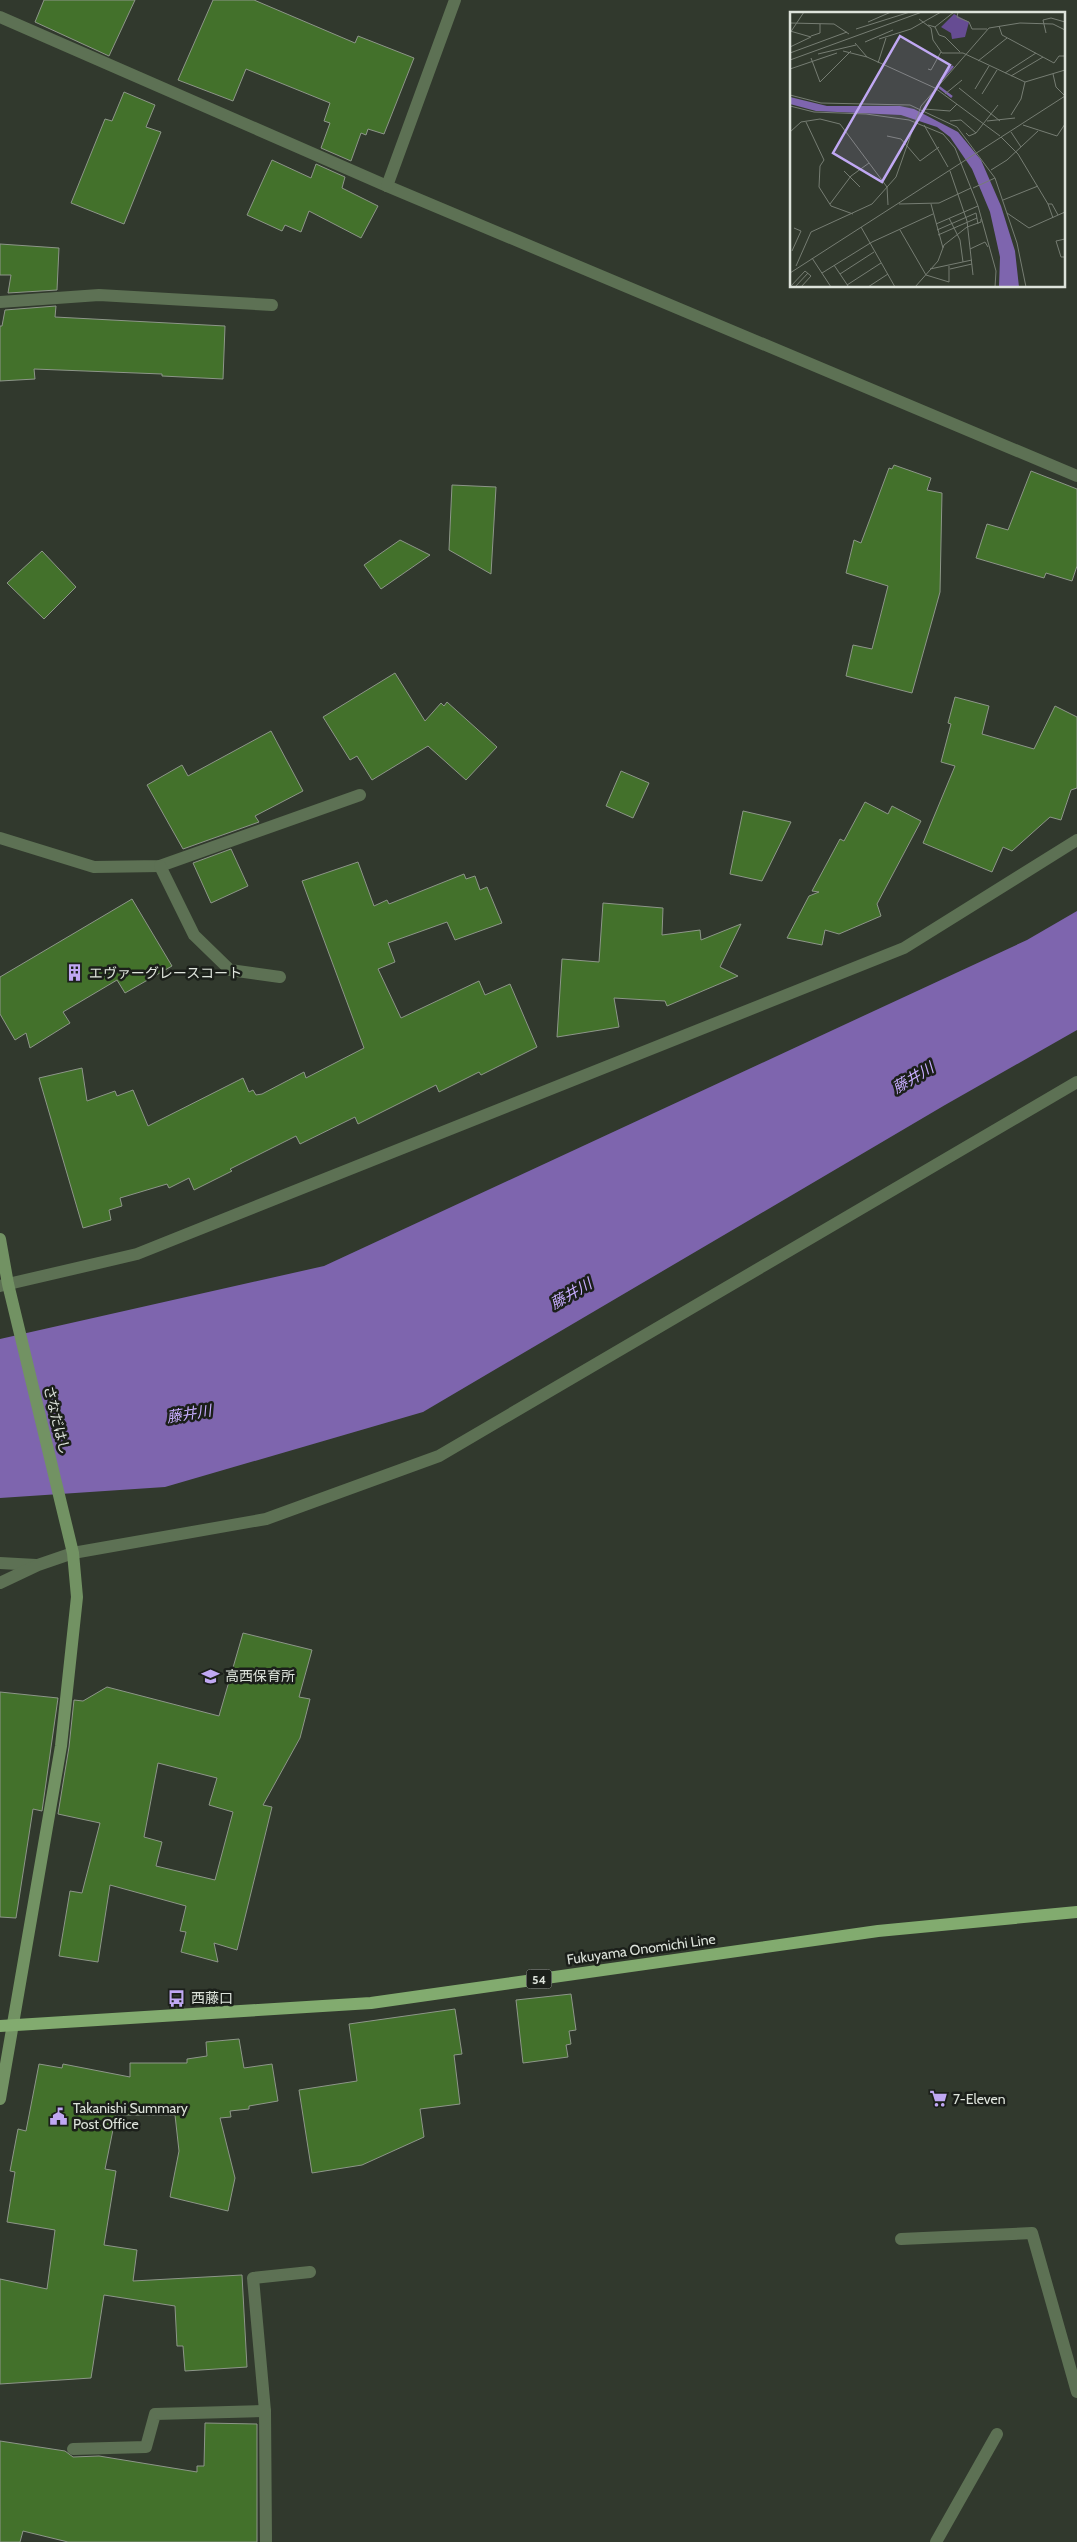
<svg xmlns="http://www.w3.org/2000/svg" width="1077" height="2542" viewBox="0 0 1077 2542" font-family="Cabin,'Noto Sans JP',sans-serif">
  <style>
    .water { fill: #7e65ae }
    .building { fill: #43712b; stroke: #8d9689; fill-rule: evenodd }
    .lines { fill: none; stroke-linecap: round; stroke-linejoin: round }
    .lane { stroke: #5d7154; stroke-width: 12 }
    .street { stroke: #5d7154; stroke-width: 12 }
    .secondary { stroke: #729263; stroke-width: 12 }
    .primary { stroke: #82ab6f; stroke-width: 12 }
    .labels { text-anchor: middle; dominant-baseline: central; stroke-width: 5; stroke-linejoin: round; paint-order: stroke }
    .shield { fill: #1b1f1a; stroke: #a3a8a1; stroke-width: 1 }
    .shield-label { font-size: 12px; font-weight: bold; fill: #dde3db }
    .poi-label { font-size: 14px; fill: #dde3db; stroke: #1b1f1a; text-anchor: start }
    .street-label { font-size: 14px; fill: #dde3db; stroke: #1b1f1a }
    .water-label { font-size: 15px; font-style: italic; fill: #c8aeff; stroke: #1b1f1a }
    .inset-river { fill: none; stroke: #7e65ae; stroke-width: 2.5 }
    .inset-road { fill: none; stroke: #767d73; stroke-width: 1 }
    .view { fill: #c0a8f3; fill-opacity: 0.15; stroke: #c0a8f3; stroke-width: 2.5 }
    .inset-edge { fill: none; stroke: #dde3db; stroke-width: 2.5 }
  </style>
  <rect width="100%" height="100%" fill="#31392d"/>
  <path class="water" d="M1077,911V1030L945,1105L423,1412L165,1487L0,1498V1339L324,1266L1027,940Z"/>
  <g class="building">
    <path d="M44,0H135L109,56L35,22Z"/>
    <path d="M213,0H254L355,43L358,36L414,58L384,134L368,129L366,135L361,133L351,161L321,148L330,123L324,121L330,103L246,69L233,101L178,80Z"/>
    <path d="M124,92L155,105L146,127L161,132L124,224L71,203L105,119L112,121Z"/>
    <path d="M272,160L311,178L316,164L345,177L342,188L378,206L361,238L309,211L301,232L285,225L282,231L247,215Z"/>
    <path d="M0,244L59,248L57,290L8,293L11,275H0Z"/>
    <path d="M56,306L55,317L225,326L223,379L162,376V374L34,369L35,379L0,381V326H2L5,310Z"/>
    <path d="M894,465L931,478L927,490L942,493L940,592L912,693L846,676L853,645L872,649L888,586L846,573L854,540L861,543L889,468L892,469Z"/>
    <path d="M1031,471L1077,489V566L1072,581L1046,573L1044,578L976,558L987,524L1008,530Z"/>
    <path d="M452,485L496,487L491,574L449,550Z"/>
    <path d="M400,540L430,555L381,589L364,565Z"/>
    <path d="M42,551L76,587L44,619L7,583Z"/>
    <path d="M395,673L425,721L441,703L444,706L447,702L497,747L466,780L428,746L372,780L357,756L350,760L323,717Z"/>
    <path d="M955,697L989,706L982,734L1034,749L1055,706L1077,717V788L1071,790L1061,820L1050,817L1012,851L1003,847L992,872L923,843L955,766L941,762L951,724L948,723Z"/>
    <path d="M271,731L303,791L255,816L259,822L183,849L147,785L182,765L188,776Z"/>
    <path d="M621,771L649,783L633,818L606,806Z"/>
    <path d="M865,802L888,814L892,806L921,821L877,904L881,916L839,934L825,930L822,945L787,938L809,896L819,892L812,891L840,839L844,841Z"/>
    <path d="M743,811L791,822L762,881L730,874Z"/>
    <path d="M231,849L248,886L211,903L193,863Z"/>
    <path d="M358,862L374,906L387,900L389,904L464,874L466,879L475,876L480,890L487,887L502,923L455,940L447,922L388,943L395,962L378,969L401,1018L479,981L485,995L510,984L537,1047L481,1075L479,1072L439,1092L436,1085L358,1124L355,1117L300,1144L296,1136L230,1169L232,1171L194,1190L189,1178L169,1188L167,1184L120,1198L122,1206L109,1210L111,1220L83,1228L39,1078L82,1068L87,1101L115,1091L117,1096L133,1090L148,1126L243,1078L249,1092L253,1090L256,1095L262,1094L304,1072L306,1078L364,1048L302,881Z"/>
    <path d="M132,899L172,966L125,993L117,980L63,1012L70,1023L30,1048L26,1033L15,1040L0,1014V977Z"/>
    <path d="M603,903L663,908L662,935L700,930L701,940L741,924L720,967L738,976L667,1006L665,1001L614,998L619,1027L557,1037L562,959L599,962Z"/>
    <path d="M243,1633L312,1650L299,1697L310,1699L300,1738L263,1805L272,1807L237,1950L214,1943L218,1962L181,1952L186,1932L180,1931L186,1906L110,1885L98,1962L59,1956L70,1891L82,1893L100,1823L58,1814L69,1747L74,1700L83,1701L107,1687L219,1716ZM158,1763L217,1778L209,1805L233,1812L215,1880L156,1866L162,1842L144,1837Z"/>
    <path d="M0,1692L58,1698L42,1811L33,1809L16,1918L0,1917Z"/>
    <path d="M571,1994L576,2030L569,2031L571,2044L566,2045L568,2057L523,2063L516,2000Z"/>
    <path d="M455,2009L462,2054L454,2055L460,2104L420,2109L424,2137L362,2165L312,2173L299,2090L357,2081L349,2024Z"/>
    <path d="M239,2039L244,2068L272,2064L278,2101L249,2106V2109L230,2111L231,2117L220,2118L235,2178L228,2211L170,2197L179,2151L175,2115H116L105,2169L116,2171L104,2245L137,2250L133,2281L242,2275L247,2367L185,2371L183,2346H177L175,2306L104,2295L91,2378L0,2384V2279L47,2289L55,2230L7,2222L15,2172L10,2171L18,2129L26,2131L39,2064L62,2068L63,2064L130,2077V2063H187V2059L207,2056L206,2042Z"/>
    <path d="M205,2423L257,2424V2542H68L23,2531L20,2542H0V2441L65,2451L73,2457L99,2456L197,2472V2466H204Z"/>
  </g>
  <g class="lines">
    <g class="lane">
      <path d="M0,302L99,295L272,305"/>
      <path d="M901,2239L1032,2233L1077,2392"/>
      <path d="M73,2449L146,2447L155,2414L265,2411"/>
      <path d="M936,2542L997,2434"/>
    </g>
    <g class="street">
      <path d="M0,17L387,186L1077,476"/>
      <path d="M387,186L455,0"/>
      <path d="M0,838L94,867L160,866L360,795"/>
      <path d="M160,866L194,935L230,970L280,977"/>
      <path d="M0,1286L137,1254L904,948L1077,840"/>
      <path d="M0,1563L36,1565"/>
      <path d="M0,1583L38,1565L73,1553L266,1519L439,1456L1077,1082"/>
      <path d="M266,2542L265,2411L253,2278L310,2272"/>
    </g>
    <path class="secondary" d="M0,1239L8,1284L73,1553L77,1597L61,1746L0,2099"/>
    <path class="primary" d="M0,2026L371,2003L878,1931L1077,1912"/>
  </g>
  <defs>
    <symbol id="building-bare" viewBox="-9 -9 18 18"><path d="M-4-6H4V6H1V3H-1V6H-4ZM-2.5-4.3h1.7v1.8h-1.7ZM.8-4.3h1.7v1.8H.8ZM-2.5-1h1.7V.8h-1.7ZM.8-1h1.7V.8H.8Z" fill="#c0a8f3" stroke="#1b1f1a" stroke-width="2.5" paint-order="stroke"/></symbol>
    <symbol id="school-bare" viewBox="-9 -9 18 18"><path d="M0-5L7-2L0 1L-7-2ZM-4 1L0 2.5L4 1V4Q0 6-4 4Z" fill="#c0a8f3" stroke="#1b1f1a" stroke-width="2.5" paint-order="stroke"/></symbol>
    <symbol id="bus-bare" viewBox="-9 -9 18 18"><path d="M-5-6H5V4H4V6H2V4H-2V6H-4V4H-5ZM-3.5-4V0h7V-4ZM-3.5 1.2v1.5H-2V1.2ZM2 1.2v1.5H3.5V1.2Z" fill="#c0a8f3" stroke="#1b1f1a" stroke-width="2.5" paint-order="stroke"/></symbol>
    <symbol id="supermarket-bare" viewBox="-9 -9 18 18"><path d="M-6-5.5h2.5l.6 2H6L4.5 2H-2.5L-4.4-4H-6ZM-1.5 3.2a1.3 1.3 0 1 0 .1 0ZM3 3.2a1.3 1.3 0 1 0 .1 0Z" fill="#c0a8f3" stroke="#1b1f1a" stroke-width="2.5" paint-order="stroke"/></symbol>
    <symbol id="civic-bare" viewBox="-9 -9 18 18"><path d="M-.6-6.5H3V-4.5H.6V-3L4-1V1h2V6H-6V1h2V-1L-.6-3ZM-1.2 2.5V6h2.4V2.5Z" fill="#c0a8f3" stroke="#1b1f1a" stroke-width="2.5" paint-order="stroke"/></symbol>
  </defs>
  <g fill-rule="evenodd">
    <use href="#building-bare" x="62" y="960" width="25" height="25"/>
    <use href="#school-bare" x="198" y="1664" width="25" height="25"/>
    <use href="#bus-bare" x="164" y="1986" width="25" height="25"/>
    <use href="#supermarket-bare" x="926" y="2086" width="25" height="25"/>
    <use href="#civic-bare" x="46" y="2104" width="25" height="25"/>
  </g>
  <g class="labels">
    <rect class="shield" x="526.5" y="1969.5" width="25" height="19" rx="4"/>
    <g class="shield-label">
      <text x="539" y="1979">54</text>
    </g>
    <g class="poi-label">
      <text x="89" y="973">エヴァーグレースコート</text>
      <text x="225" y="1676">高西保育所</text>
      <text x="191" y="1998">西藤口</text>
      <text x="953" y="2099">7-Eleven</text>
      <text x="73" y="2108">Takanishi Summary<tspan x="73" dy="16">Post Office</tspan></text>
    </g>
    <g class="street-label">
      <text transform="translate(57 1420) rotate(76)">さなだはし</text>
      <text transform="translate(641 1949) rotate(-8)">Fukuyama Onomichi Line</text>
    </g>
    <g class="water-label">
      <text transform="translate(913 1078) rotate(-31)">藤井川</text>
      <text transform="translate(571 1294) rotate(-30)">藤井川</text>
      <text transform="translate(189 1414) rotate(-9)">藤井川</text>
    </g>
  </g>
  <g transform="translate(790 12)">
    <rect width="275" height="275" fill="#31392d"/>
    <path d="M164,2L179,10L175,25L162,27L161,21L151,15Z" fill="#664c93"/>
    <path d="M0,85L37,94H110L124,97L168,120L191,148L211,194L225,239L229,275H209L210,245L200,200L182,157L160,125L147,115L111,103L26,99L0,92Z" fill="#7e65ae"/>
    <path class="inset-river" d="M152,67L163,54M149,75L162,85"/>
    <path class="inset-road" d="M168,0L167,5L179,10L182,17H197M129,7L141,16L143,28L152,41H173L235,70L275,58M78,10L101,0M0,11L44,12L59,22M138,13L145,15L149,23L155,25L170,40M209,14L212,23L264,51L269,44H275M145,15L164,0M66,17L120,0M0,19L21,25L0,35M0,21L14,0M256,21L253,8L261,6L275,10M21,24L30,21V12M89,27L121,17L151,0M75,30L103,18M65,31L77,45L145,76L210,124M53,39L77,45M0,41L57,20M28,42L66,33M21,46L30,70L61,39M0,48L132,0M188,49L217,26M88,51L96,26M0,57L47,41M138,57L141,58L151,40M215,61L246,41M263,62L266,75L275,84M221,64L253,45M169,76L210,109M185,77L199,54M155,82L172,68M192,82L207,58M0,83L31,91L120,93L167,115L205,166L227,231L236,275M0,94L24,100L76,102L119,108L153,122L165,136L188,194L206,259L205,275M134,97L160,99L167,92M221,103L231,87L235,70M160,109L171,108L186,121M197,109L225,106M16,110L34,148L30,154L29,175L41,194L63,202M134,113L158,155M233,113L267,124L275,112M0,120L11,110L30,107L50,112L97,175L98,193M221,120L231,135M176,121L179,124L186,121L208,93M97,124L111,127L130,149L149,135M211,125L228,142L258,192M201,158L217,148L248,119M54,159L70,175M160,159L177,209L183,263M183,176L205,166M213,188L248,174M40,192L61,164L79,151M109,192L149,191L181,176M141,192L153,236M217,201L239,216L275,200M159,206L170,228L173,250M263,206L258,192H262L268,203M146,212L188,194M71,215L105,275M110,218L136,263L159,270V254M147,218L186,201L188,212M148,223L187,206M275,227L266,229L271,245H275M180,237L195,230L198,235M2,239L11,219L4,216M22,246L41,275M44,253L58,274M6,254L21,220L82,192L106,165L131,94L199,16L230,11L263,12L275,18M140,257L182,248M160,257L182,252M0,261L275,84M32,261L82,230L143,202M50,262L84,240M57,273L91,251M0,275L15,259L21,264L11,275M5,275L18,261M78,275L98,262M125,275L148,249L154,233L177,215L191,210V207"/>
    <path class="view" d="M110,24L160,53L92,170L43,141Z"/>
    <rect width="275" height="275" class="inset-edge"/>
  </g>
</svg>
